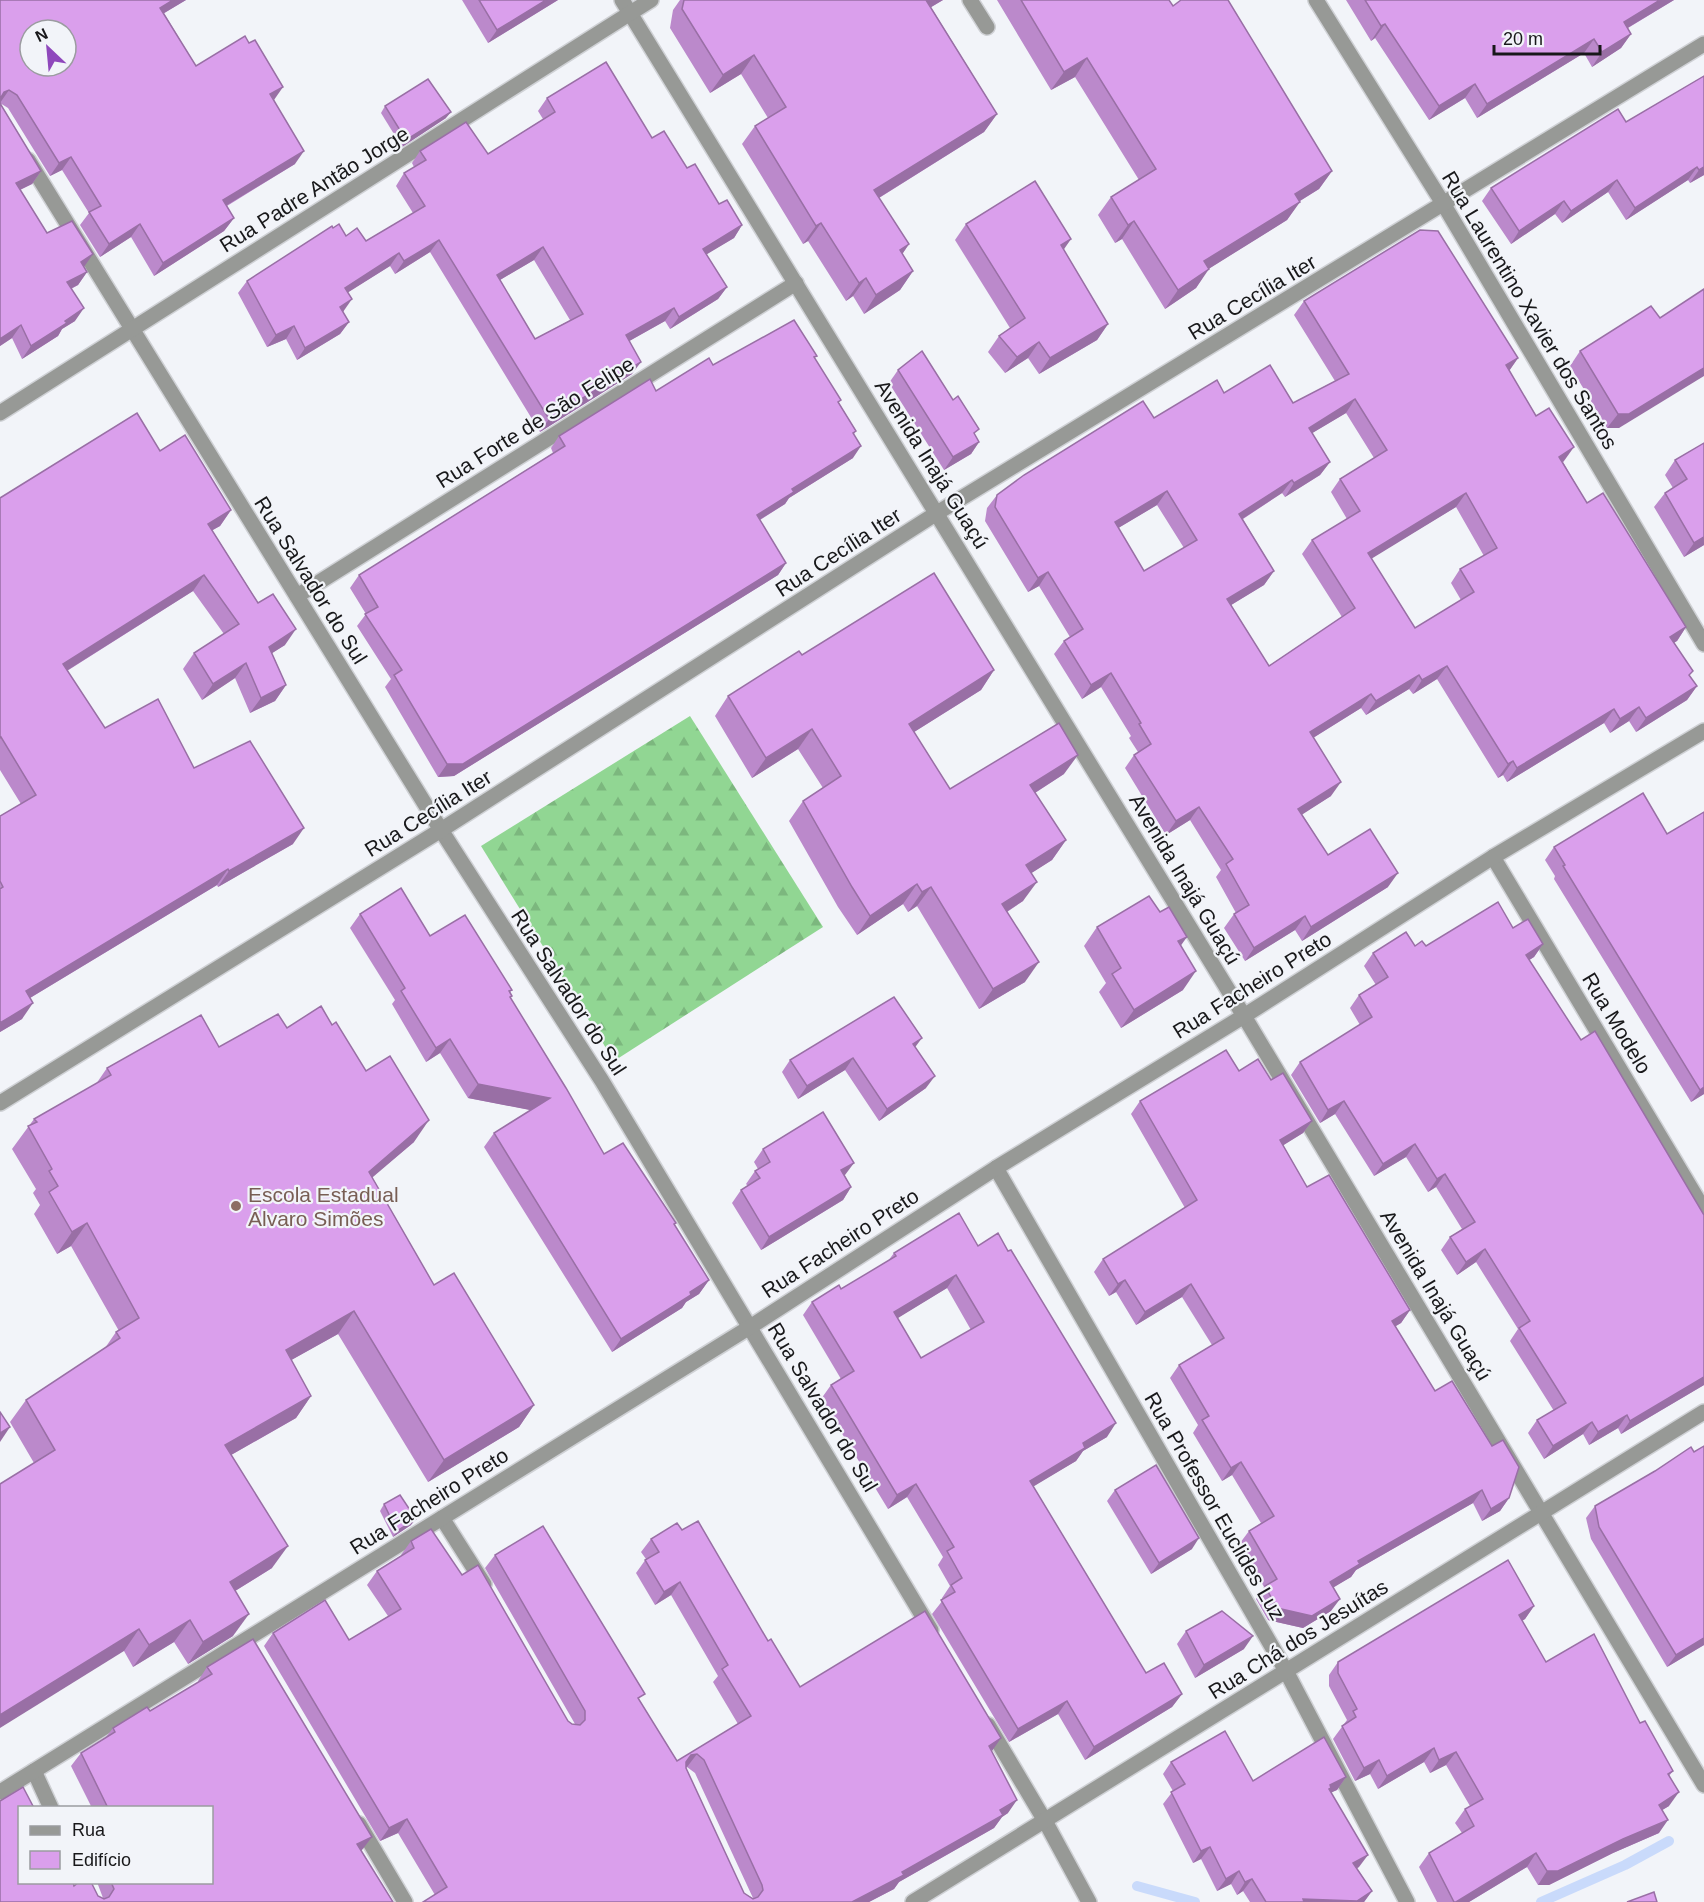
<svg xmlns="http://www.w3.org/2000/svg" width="1704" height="1902" viewBox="0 0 1704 1902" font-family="Arial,sans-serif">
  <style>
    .forest { fill: url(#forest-firs) }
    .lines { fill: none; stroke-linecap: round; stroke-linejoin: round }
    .stream { stroke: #c9dafb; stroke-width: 10 }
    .minor-casing { stroke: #cfd1d5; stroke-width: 18 }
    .minor { stroke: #979996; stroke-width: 15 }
    .wall { fill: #bb89cb; fill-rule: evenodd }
    .shaded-wall { fill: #996fa5 }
    .building { fill: #da9fec; stroke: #996fa5; stroke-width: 1.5; fill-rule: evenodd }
    .education-dot { fill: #8d6e63; stroke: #f2f4f9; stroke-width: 2 }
    .labels { text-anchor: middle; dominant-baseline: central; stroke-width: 4.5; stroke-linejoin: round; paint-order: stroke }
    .street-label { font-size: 21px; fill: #18181a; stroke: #f2f4f9 }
    .education-label { font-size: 21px; fill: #785e54; stroke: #f2f4f9; text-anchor: start }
  </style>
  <defs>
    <pattern id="forest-firs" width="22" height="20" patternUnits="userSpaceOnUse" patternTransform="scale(1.5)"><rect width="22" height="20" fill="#91d693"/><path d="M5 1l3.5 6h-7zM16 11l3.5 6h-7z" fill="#7cb77e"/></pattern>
  </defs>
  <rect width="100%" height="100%" fill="#f2f4f9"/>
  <path class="forest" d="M690,716L823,927L614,1061L481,846Z"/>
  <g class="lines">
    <g class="stream">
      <path d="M1137,1886L1195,1902"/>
      <path d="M1541,1902L1625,1865L1669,1841"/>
    </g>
    <defs>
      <g id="minor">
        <path d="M622,0L1244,1016L1704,1785"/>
        <path d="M970,0L987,27"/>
        <path d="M1316,0L1444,205L1704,644"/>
        <path d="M28,160L441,830L602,1081L931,1630"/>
        <path d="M0,413L651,0"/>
        <path d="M297,596L796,283"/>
        <path d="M1493,857L1704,1210"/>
        <path d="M0,1103L441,830L937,513L1704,44"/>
        <path d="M996,1168L1286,1671L1407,1902"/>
        <path d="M442,1518L484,1584"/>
        <path d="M988,1725L1045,1821L1089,1902"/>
        <path d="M34,1771L51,1808"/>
        <path d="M0,1792L750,1327L996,1168L1244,1016L1493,857L1704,731"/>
        <path d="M359,1824L405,1902"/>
        <path d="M913,1902L1704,1412"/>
      </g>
    </defs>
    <use href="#minor" class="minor-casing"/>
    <use href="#minor" class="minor"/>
  </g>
  <g class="wall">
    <path d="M0,0H186L164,13L196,66L274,100L295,164L227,206L234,218L224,231L154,276L131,237L100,257L80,225L89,213L62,170L50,176L8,108L0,103L41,171L32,184L20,190L47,233L84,267L87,272L78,285L71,289L75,321L62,329L58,336L22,359L12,338L0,346Z"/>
    <path d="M462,0H558L488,43Z"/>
    <path d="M680,0H943L931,7L997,114L984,132L879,198L909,244L902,254L913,271L900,290L864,314L853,296L846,301L808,241L803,244L742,144L755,126L768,118L741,74L710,93L670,28L673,10Z"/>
    <path d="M997,0H1169L1173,6L1332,171L1319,189L1300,201L1287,220L1208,269L1196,288L1165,309L1122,239L1115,243L1098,215L1111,197L1139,180L1075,77L1051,90Z"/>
    <path d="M1346,0H1674L1628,28L1631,34L1621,48L1592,67L1584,53L1477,118L1465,98L1429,120L1375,38L1371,41Z"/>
    <path d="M1704,76V175L1690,183L1688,180L1626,220L1608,192L1562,223L1555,214L1511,244L1482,201L1491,188L1626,122Z"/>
    <path d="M547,98L652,138L687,168L719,204L742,225L734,238L706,254L727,287L718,299L670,329L665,321L629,341L632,374L540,432L430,252L395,274L390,266L348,292L343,312L349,322L340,334L297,360L286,339L267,347L238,293L247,281L333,228L346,236L366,241L413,213L396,186L404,173L414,167L412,163L420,151L488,154L543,119L538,111ZM534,260L570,320L535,339L500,280Z"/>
    <path d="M385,106L446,118L402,147L381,113Z"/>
    <path d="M966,224L1071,239L1063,249L1108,324L1097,340L1039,374L1028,358L1005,373L988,352L999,336L1010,328L955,240Z"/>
    <path d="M1304,301L1518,358L1509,371L1564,461L1563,462L1587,503L1686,627L1677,641L1674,642L1690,676L1697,686L1687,700L1636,732L1629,721L1610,733L1604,723L1507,782L1503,775L1498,778L1437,679L1413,694L1409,689L1366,715L1361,708L1313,738L1331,796L1302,814L1328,855L1388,887L1302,941L1295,930L1245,961L1224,928L1234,914L1236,913L1216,877L1221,870L1190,820L1166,835L1125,768L1134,755L1138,752L1129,738L1131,736L1101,687L1082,699L1054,654L1064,641L1070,637L1039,586L1028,592L985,521L987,508L997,495L1154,418L1224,393L1293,403L1335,381L1294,315ZM1346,413L1374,458L1340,479L1331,492L1347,519L1312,540L1302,554L1342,617L1269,666L1231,605L1264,585L1274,571L1243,519L1282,493L1285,497L1320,475L1330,462L1312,433ZM1157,505L1184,548L1144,571L1118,528ZM1456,507L1484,556L1460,569L1451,583L1461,600L1415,628L1371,558Z"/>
    <path d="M1660,318L1619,428H1607L1570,366L1580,351Z"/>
    <path d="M815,359L839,403L856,431L854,434L853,458L789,498L785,504L760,520L786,563L778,575L462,771L454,776L438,777L385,687L391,679L357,626L366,614L350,588L359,575L553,453L551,448L559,436L713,365Z"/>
    <path d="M898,370L979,442L971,454L944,470L889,383Z"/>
    <path d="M1704,443V545L1684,557L1654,507L1665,493L1673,488L1665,475L1675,460Z"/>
    <path d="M160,451L231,510L220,526L212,530L285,645L272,653L286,685L275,701L250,713L235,678L202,700L183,669L194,653L224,634L193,591L67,671L105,728L194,768L293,844L218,887L217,885L30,998L22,1019L0,1032V816L21,804L0,770V498Z"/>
    <path d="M802,655L994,670L981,690L914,732L950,789L1064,774L1035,793L1066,840L1052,860L1031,873L1023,901L1007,912L1025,982L979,1009L917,906L908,912L903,904L857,935L838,907L789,821L803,801L823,788L798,749L752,778L715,716L728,696Z"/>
    <path d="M1704,812V1094L1691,1102L1554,879L1555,876L1545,860L1554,847L1667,834Z"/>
    <path d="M360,914L430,936L512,990L510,992L512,996L510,998L604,1154L674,1225L709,1280L699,1294L686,1302L682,1308L612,1352L484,1147L494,1133L531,1110L468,1098L440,1053L426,1062L392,1004L395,1000L350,928Z"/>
    <path d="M1097,927L1181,945L1183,990L1121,1028L1099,992L1106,983L1084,946Z"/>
    <path d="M1513,928L1543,944L1534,957L1529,960L1581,1040L1704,1215V1385L1621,1434L1618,1428L1589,1445L1583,1434L1544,1459L1528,1433L1537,1420L1554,1411L1510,1341L1518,1329L1476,1262L1457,1275L1441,1250L1450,1237L1462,1229L1436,1187L1428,1192L1406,1157L1374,1176L1335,1114L1320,1123L1291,1075L1300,1062L1360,1025L1350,1008L1359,995L1376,985L1364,966L1373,953L1415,946H1426Z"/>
    <path d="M332,1025L366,1071L414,1142L372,1177L434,1285L534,1405L519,1427L428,1482L338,1334L291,1360L311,1396L296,1418L231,1455L272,1568L235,1591L233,1636L188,1664L174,1642L133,1667L124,1651L34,1463L10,1422L26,1400L105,1348L116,1332L119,1331L71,1246L57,1254L34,1214L40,1205L33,1193L36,1189L12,1149L34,1119L96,1084L107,1068L219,1047L287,1028Z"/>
    <path d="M915,1047L926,1088L879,1121L845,1070L798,1099L782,1072L790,1060Z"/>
    <path d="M1239,1071L1271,1080L1312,1121L1303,1133L1283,1145L1307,1187L1410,1310L1401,1323L1395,1326L1435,1391L1509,1498L1500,1511L1482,1521L1473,1503L1356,1570L1351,1577L1333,1587L1331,1611L1303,1628L1268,1620L1256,1599L1264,1587L1240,1543L1249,1531L1261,1523L1232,1475L1222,1481L1193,1433L1198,1425L1170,1378L1179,1365L1212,1345L1182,1297L1136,1325L1116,1292L1109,1296L1094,1272L1103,1259L1185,1208L1131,1114L1140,1101Z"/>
    <path d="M763,1149L845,1176L851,1187L843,1200L761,1250L732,1203L741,1190L748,1186L746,1184L755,1171L758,1169L754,1162Z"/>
    <path d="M978,1246L1107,1437L1083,1451L1076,1461L1033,1486L1146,1673L1182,1694L1172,1707L1085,1760L1058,1714L1009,1742L932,1614L943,1600L942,1598L950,1586L938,1565L943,1557L907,1497L888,1509L821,1399L831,1385L841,1379L803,1315L812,1302L841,1289L888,1261L894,1253ZM947,1288L971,1330L921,1358L897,1318Z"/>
    <path d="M1704,1446V1645L1667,1667L1591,1539L1586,1518L1595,1506Z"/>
    <path d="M1115,1490L1192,1549L1151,1574L1107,1501Z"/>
    <path d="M384,1504L411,1525L393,1537L380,1511Z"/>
    <path d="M682,1530L768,1641L800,1687L992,1752L1008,1813L1002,1817L994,1828L899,1882L894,1889L869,1902L435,1895L398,1833L380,1841L264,1646L273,1633L349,1640L388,1616L367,1585L377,1571L402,1555H401L411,1541L462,1575L568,1721L572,1724H575L485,1568L495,1555L640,1701L677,1761L738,1724L713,1682L718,1676L671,1595L655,1605L636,1573L646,1559L641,1552L651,1539ZM687,1767L695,1773L753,1898L744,1893L686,1768Z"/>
    <path d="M1534,1606L1525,1619L1522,1621L1546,1662L1640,1723L1673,1771L1669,1776V1806L1662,1810L1659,1833L1613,1853L1549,1885H1538L1527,1867L1469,1902H1437L1419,1867L1429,1853L1462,1833L1455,1823L1465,1809L1470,1806L1446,1765L1430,1773L1424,1762L1378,1789L1370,1774L1355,1781L1333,1739L1347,1720L1329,1686V1675L1338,1662Z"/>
    <path d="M1186,1631L1244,1649L1195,1678L1177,1644Z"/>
    <path d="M207,1667L372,1837L361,1850L393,1902H0L74,1886L103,1898L97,1882H212V1808H92L71,1766L81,1753L106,1737L113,1728L150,1711L199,1682L198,1681Z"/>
    <path d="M1171,1762L1253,1781L1346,1777L1337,1790L1331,1792L1359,1867L1357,1868L1372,1891L1364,1902H1250L1243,1891L1237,1895L1231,1884L1217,1891L1201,1859L1193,1863L1163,1804L1173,1791L1163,1774Z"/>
  </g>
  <g class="shaded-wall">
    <path d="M173,0H186L151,21L160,8Z"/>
    <path d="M546,0H558L488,43L497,30Z"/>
    <path d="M926,0H943L913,18Z"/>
    <path d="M1660,0H1674L1614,36L1624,22Z"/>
    <path d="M1385,24L1375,38L1371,41L1381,26Z"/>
    <path d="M1631,34L1621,48L1592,67L1602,52Z"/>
    <path d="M1594,39L1584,53L1477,118L1487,104Z"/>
    <path d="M754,55L741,74L710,93L723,75Z"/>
    <path d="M1087,58L1075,77L1051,90L1064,72Z"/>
    <path d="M1475,84L1465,98L1429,120L1439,106Z"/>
    <path d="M283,87L274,100L270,94Z"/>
    <path d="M9,90L0,103V97L4,92Z"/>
    <path d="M451,112L446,118L402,147L406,140Z"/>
    <path d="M997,114L984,132L861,209L874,190Z"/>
    <path d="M304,151L295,164L214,213L223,200Z"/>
    <path d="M71,157L62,170L50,176L59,163Z"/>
    <path d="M1697,167L1688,180L1626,220L1635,208Z"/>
    <path d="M1704,167V175L1690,183L1699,170Z"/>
    <path d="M41,171L32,184L7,196L16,183Z"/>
    <path d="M1332,171L1319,189L1282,212L1295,194Z"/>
    <path d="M1617,180L1608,192L1562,223L1571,211Z"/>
    <path d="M1564,201L1555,214L1511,244L1519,231Z"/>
    <path d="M1300,202L1287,220L1191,280L1204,261Z"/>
    <path d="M234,218L224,231L154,276L163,263Z"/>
    <path d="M1134,221L1122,239L1115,243L1128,225Z"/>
    <path d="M821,223L808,241L803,244L816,226Z"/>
    <path d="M140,224L131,237L100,257L109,244Z"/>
    <path d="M742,225L734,238L694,262L703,249Z"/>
    <path d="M1071,239L1060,255L1061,245Z"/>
    <path d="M439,240L430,252L395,274L404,261Z"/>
    <path d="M909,244L897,262L900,250Z"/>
    <path d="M543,247L534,260L488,287L497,275Z"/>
    <path d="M399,253L390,266L336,300L345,288Z"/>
    <path d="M93,254L84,267L81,262Z"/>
    <path d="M1209,269L1196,288L1165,309L1178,290Z"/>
    <path d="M913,271L900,290L864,314L876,295Z"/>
    <path d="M87,272L78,285L58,295L67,282Z"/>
    <path d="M866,278L853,296L846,301L859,283Z"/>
    <path d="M727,287L718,299L670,329L679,317Z"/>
    <path d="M352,299L343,312L331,320L340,307Z"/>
    <path d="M84,308L75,321L62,329L58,336L22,359L31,346L65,321Z"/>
    <path d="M674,308L665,321L617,348L626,335Z"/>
    <path d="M349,322L340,334L297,360L305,348Z"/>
    <path d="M1108,324L1097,340L1039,374L1050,358Z"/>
    <path d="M21,325L12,338L0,346V339Z"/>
    <path d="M294,326L286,339L267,347L276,335Z"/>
    <path d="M1039,342L1028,358L1005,373L1017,357Z"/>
    <path d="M1518,358L1509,371L1506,365Z"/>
    <path d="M641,362L632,374L540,432L549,419Z"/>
    <path d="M1704,368V376L1619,428H1607L1618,414Z"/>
    <path d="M1355,399L1346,413L1299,441L1309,428Z"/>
    <path d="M979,442L971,454L944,470L953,457Z"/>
    <path d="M861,446L853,458L789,498L785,504L748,527L757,515L792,489Z"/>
    <path d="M1574,447L1564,461L1550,470L1559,457Z"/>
    <path d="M1330,462L1320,475L1285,497L1294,483Z"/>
    <path d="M1292,480L1282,493L1230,527L1239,514Z"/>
    <path d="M1167,491L1157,505L1105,536L1115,522Z"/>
    <path d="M1466,493L1456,507L1358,567L1368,553Z"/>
    <path d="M231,510L220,526L197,539L208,524Z"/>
    <path d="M1704,537V545L1684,557L1694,543Z"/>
    <path d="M786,563L778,575L462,771L454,776L438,777L447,764Z"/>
    <path d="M1274,571L1264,585L1218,613L1227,599Z"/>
    <path d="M1048,572L1039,586L1028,592L1038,578Z"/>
    <path d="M204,575L193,591L52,680L63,664Z"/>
    <path d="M1686,627L1677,641L1661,651L1670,637Z"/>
    <path d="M296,629L285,645L258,662L269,647Z"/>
    <path d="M246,663L235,678L202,700L213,684Z"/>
    <path d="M1447,666L1437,679L1413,694L1422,680Z"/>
    <path d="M994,670L981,690L895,744L909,724Z"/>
    <path d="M1111,673L1101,687L1082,699L1091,685Z"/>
    <path d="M1419,675L1409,689L1366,715L1376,701Z"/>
    <path d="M286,685L275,701L250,713L261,698Z"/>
    <path d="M1697,686L1687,700L1636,732L1646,718Z"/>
    <path d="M1371,694L1361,708L1300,746L1310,732Z"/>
    <path d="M1639,707L1629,721L1610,733L1620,719Z"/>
    <path d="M1614,709L1604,723L1507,782L1517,768Z"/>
    <path d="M812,729L798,749L752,778L766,758Z"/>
    <path d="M1078,755L1064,774L1016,805L1030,785Z"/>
    <path d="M1513,761L1503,775L1498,778L1508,764Z"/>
    <path d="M1341,782L1331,796L1289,823L1298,809Z"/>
    <path d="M1199,807L1190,820L1166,835L1176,821Z"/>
    <path d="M304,828L293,844L218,887L229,871Z"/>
    <path d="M1066,840L1052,860L1013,885L1026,865Z"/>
    <path d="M228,869L217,885L15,1007L26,991Z"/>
    <path d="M1398,873L1388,887L1302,941L1311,927Z"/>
    <path d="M1037,882L1023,901L988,924L1002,904Z"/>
    <path d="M917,884L903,904L857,935L870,916Z"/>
    <path d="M931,887L917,906L908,912L922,892Z"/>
    <path d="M1305,916L1295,930L1245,961L1254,948Z"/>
    <path d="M1187,937L1174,955L1178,941Z"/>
    <path d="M1543,944L1534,957L1517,968L1526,955Z"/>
    <path d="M1039,962L1025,982L979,1009L993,989Z"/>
    <path d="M1196,971L1183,990L1121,1028L1134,1010Z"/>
    <path d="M33,1003L22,1019L0,1032V1023Z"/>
    <path d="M922,1038L913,1050V1044Z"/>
    <path d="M450,1039L440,1053L426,1062L436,1048Z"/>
    <path d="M853,1058L845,1070L798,1099L807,1086Z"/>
    <path d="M935,1076L926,1088L879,1121L887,1109Z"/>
    <path d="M478,1084L550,1098L540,1112L468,1098Z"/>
    <path d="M1704,1087V1094L1691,1102L1700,1090Z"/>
    <path d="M1344,1101L1335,1114L1320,1123L1328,1110Z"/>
    <path d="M429,1120L414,1142L353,1194L369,1172Z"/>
    <path d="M1312,1121L1303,1133L1271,1153L1280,1140Z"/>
    <path d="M1415,1144L1406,1157L1374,1176L1383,1164Z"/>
    <path d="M854,1163L845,1175L833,1183L841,1170Z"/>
    <path d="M1445,1174L1436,1187L1428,1192L1437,1179Z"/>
    <path d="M851,1187L843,1200L761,1250L769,1237Z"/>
    <path d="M87,1223L71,1246L57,1254L72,1232Z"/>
    <path d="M1485,1249L1476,1262L1457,1275L1466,1262Z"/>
    <path d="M956,1275L947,1288L885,1326L894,1312Z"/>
    <path d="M709,1280L699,1294L686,1302L682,1308L612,1352L621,1339L690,1292Z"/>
    <path d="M1125,1280L1116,1292L1109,1296L1118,1284Z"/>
    <path d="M1191,1284L1182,1297L1136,1325L1145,1312Z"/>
    <path d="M1410,1310L1401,1323L1383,1334L1392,1321Z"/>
    <path d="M354,1311L338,1334L270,1372L286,1350Z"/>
    <path d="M1704,1377V1385L1621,1434L1630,1421Z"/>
    <path d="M311,1396L296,1418L210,1467L225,1445Z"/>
    <path d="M534,1405L519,1427L428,1482L444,1460Z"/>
    <path d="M1627,1415L1618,1428L1589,1445L1598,1432Z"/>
    <path d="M1592,1422L1583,1434L1544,1459L1553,1446Z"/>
    <path d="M1116,1423L1107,1437L1083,1451L1076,1461L1021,1494L1030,1481L1083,1443Z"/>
    <path d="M10,1427L0,1442V1433Z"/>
    <path d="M1241,1462L1232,1475L1222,1481L1231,1468Z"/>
    <path d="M916,1484L907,1497L888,1509L897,1495Z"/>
    <path d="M1482,1490L1473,1503L1356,1570L1351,1577L1321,1595L1330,1582L1358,1561Z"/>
    <path d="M1509,1498L1500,1511L1482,1521L1491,1509Z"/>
    <path d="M416,1519L411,1525L393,1537L397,1531Z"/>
    <path d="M1199,1538L1192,1549L1151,1574L1159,1563Z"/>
    <path d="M288,1546L272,1568L214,1604L230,1582Z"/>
    <path d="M680,1582L671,1595L655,1605L664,1592Z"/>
    <path d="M1340,1599L1331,1611L1303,1628L1268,1620L1277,1608Z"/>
    <path d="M1534,1606L1525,1619L1510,1628L1519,1615Z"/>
    <path d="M249,1614L233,1636L188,1664L203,1642Z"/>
    <path d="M190,1620L174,1642L133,1667L149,1645Z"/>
    <path d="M139,1629L124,1651L0,1728V1715Z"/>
    <path d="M1253,1636L1244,1649L1195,1678L1204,1665Z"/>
    <path d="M1704,1638V1645L1667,1667L1676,1655Z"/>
    <path d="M1182,1694L1172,1707L1085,1760L1094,1747Z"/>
    <path d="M1067,1701L1058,1714L1009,1742L1018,1729Z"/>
    <path d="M1001,1738L992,1751L989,1746Z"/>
    <path d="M1434,1748L1424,1762L1378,1789L1387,1776Z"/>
    <path d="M1456,1752L1446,1765L1430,1773L1439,1760Z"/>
    <path d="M697,1754L687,1767L681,1768L691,1755Z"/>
    <path d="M1379,1760L1370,1774L1355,1781L1364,1768Z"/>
    <path d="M1346,1777L1337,1790L1326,1795L1330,1785Z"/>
    <path d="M1679,1792L1669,1806L1649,1818L1659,1805Z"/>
    <path d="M1017,1800L1008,1813L1002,1817L994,1828L899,1882L894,1889L869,1902H852L902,1872Z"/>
    <path d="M407,1819L398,1833L380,1841L389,1828Z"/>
    <path d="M1668,1820L1659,1833L1613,1853L1549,1885H1538L1547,1871Z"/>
    <path d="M372,1837L362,1850L348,1857L357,1844Z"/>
    <path d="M1210,1847L1201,1859L1193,1863L1201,1851Z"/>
    <path d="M1536,1853L1527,1867L1469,1902H1456Z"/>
    <path d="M1368,1855L1359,1867L1344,1875L1353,1863Z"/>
    <path d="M1239,1871L1231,1884L1217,1891L1226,1879Z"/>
    <path d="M1252,1879L1243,1891L1237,1895L1245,1882Z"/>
    <path d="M1372,1891L1364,1902H1300L1303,1899Z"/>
  </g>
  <g class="building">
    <path d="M0,0H173L160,8L196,66L245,36L249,43L255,40L283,87L270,94L304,151L223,200L234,218L163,263L140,224L109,244L89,212L101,206L71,157L59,163L17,95L9,90L4,92L0,99ZM30,30H66V66H30Z"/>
    <path d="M479,0H546L497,30Z"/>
    <path d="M684,0H926L997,114L874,190L909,244L900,250L913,271L876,295L866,278L859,283L821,223L816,226L755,126L786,107L754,55L723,75L682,9Z"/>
    <path d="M1021,0H1169L1173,6L1181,0H1228L1332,171L1295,194L1300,202L1204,261L1209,269L1178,290L1134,221L1128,225L1111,197L1156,169L1087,58L1064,72Z"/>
    <path d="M1365,0H1660L1624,22L1631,34L1602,52L1594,39L1487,104L1475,84L1439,106L1385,24L1381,26Z"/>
    <path d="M606,62L652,138L664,131L687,168L695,164L719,204L727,200L742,225L703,249L727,287L679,317L674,308L626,335L641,362L549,419L439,240L404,261L399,253L345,288L352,299L340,307L349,322L305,348L294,326L276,335L247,281L332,226L333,228L339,224L346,236L357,228L366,241L425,206L404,173L426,160L420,151L466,122L488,154L555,112L547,98ZM543,247L583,314L535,339L497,275Z"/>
    <path d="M1704,76V167L1699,170L1697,167L1635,208L1617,180L1571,211L1564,201L1519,231L1491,188L1618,109L1626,122Z"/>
    <path d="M428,79L451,112L406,140L385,106Z"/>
    <path d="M0,102L1,105L41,171L16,183L47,233L72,221L93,254L81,262L87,272L67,282L84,308L65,321L67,323L31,346L21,325L0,339Z"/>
    <path d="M1035,181L1071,239L1061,245L1108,324L1050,358L1039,342L1017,357L999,336L1025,318L966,224Z"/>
    <path d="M1420,230L1438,231L1518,358L1506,365L1536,416L1549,408L1574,447L1559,457L1587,503L1603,493L1686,627L1670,637L1693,671L1689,675L1697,686L1646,718L1639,707L1620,719L1614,709L1517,768L1513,761L1508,764L1447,666L1422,680L1419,675L1376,701L1371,694L1310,732L1341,782L1298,809L1328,855L1370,829L1398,873L1311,927L1305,916L1254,948L1234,914L1249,905L1226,864L1233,859L1199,807L1176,821L1134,755L1151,744L1139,724L1141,723L1111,673L1091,685L1064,641L1083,629L1048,572L1038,578L995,507L997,495L1024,475L1143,401L1154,418L1217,380L1224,393L1270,365L1293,403L1349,374L1304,301ZM1355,399L1387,450L1340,479L1360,511L1312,540L1355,608L1269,666L1227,599L1274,571L1239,514L1292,480L1294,483L1330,462L1309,428ZM1167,491L1197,540L1144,571L1115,522ZM1466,493L1497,548L1460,569L1474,592L1415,628L1368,553Z"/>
    <path d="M1704,289V368L1629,414H1618L1580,351L1651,306L1660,318Z"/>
    <path d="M794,320L817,356L814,357L841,400L838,402L856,431L853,433L861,446L792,489L794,492L757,515L786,563L471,759L463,764H447L394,675L402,670L365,614L378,607L359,575L565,446L559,436L650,379L656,391L709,358L713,365Z"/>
    <path d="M922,351L953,400L958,396L979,429L974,433L979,442L953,457L898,370Z"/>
    <path d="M137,413L160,451L185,435L231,510L208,524L258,603L273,594L296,629L269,647L286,685L261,698L246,663L213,684L194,653L239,624L204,575L63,664L105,728L158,699L194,768L250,741L304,828L229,871L228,869L26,991L33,1003L0,1023V889L3,887L0,881V816L36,795L1,737L0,738V498Z"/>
    <path d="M1704,443V537L1694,543L1665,493L1687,479L1675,460Z"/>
    <path d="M934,573L994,670L909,724L950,789L1059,723L1078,755L1030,785L1066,840L1026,865L1037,882L1002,904L1039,962L993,989L931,887L922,892L917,884L870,916L852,887L803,801L841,776L812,729L766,758L728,696L799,651L802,655Z"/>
    <path d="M1643,793L1667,834L1704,812V1087L1700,1090L1563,866L1565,865L1554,847Z"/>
    <path d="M401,888L430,936L465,915L512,990L509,991L512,996L510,997L566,1088L604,1154L623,1143L676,1223L674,1224L709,1280L690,1292L691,1295L621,1339L494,1133L550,1098L478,1084L450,1039L436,1048L401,991L405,988L360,914Z"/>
    <path d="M1149,896L1160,912L1169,907L1187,937L1178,941L1196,971L1134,1010L1112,974L1121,968L1097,927Z"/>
    <path d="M1498,902L1513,928L1528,919L1543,944L1526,955L1581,1040L1595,1031L1704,1215V1377L1630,1421L1627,1415L1598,1432L1592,1422L1553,1446L1537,1420L1566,1403L1519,1328L1530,1321L1485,1249L1466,1262L1450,1237L1475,1222L1445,1174L1437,1179L1415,1144L1383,1164L1344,1101L1328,1110L1300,1062L1372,1017L1359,995L1388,977L1373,953L1406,932L1415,946L1422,941L1426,946Z"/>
    <path d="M894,997L922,1038L913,1044L935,1076L887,1109L853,1058L807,1086L790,1060Z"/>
    <path d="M321,1006L332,1025L336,1022L366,1071L390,1056L429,1120L369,1172L434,1285L454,1273L534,1405L444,1460L354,1311L286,1350L311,1396L225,1445L288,1546L230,1582L249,1614L203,1642L190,1620L149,1645L139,1629L0,1715V1484L55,1450L26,1400L120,1338L116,1332L139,1318L87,1223L72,1232L49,1192L58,1186L49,1171L52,1169L28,1126L37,1122L34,1119L111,1075L107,1068L201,1015L219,1047L278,1014L287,1028Z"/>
    <path d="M1226,1050L1239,1071L1258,1059L1271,1080L1283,1073L1312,1121L1280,1140L1307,1187L1329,1175L1410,1310L1392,1321L1435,1391L1452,1381L1492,1446L1503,1440L1519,1467L1509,1498L1491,1509L1482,1490L1358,1561L1360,1564L1330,1582L1340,1599L1312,1616L1277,1608L1265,1586L1277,1579L1249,1531L1274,1516L1241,1462L1231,1468L1202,1420L1209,1416L1179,1365L1224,1338L1191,1284L1145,1312L1125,1280L1118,1284L1103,1259L1197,1200L1140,1101Z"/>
    <path d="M823,1112L854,1163L841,1170L851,1187L769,1237L741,1190L760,1178L755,1171L770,1162L763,1149Z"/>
    <path d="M959,1213L978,1246L998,1233L1008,1251L1011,1250L1116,1423L1083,1443L1085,1448L1030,1481L1146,1673L1164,1663L1182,1694L1094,1747L1067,1701L1018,1729L941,1600L955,1592L951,1585L962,1578L947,1551L954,1547L916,1484L897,1495L831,1385L854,1371L812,1302L839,1285L841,1289L896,1256L894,1253ZM956,1275L984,1322L921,1358L894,1312Z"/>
    <path d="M0,1412L10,1427L0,1433Z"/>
    <path d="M1704,1446V1638L1676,1655L1599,1527L1595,1506L1655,1471L1691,1447L1694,1452Z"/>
    <path d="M1156,1465L1199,1538L1159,1563L1115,1490Z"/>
    <path d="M400,1495L416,1519L397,1531L384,1504Z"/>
    <path d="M698,1521L768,1641L771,1639L800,1687L925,1611L1001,1738L989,1746L1017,1800L1000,1810L1003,1815L902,1872L904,1875L852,1902H423L447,1887L407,1819L389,1828L273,1633L325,1600L349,1640L401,1609L377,1571L414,1548L411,1541L431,1529L462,1575L478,1565L568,1721L572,1724L580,1725L585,1720V1711L495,1555L543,1526L645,1694L638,1698L677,1761L751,1716L722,1669L728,1665L680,1582L664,1592L645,1560L659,1552L651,1539L677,1523L682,1530ZM697,1754L704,1760L762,1885L763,1890L758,1897L753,1899L744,1893L686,1768V1762L691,1755Z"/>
    <path d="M1508,1560L1534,1606L1519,1615L1546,1662L1594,1634L1640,1723L1645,1721L1673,1771L1668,1774L1679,1792L1659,1805L1668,1820L1623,1839L1558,1871H1547L1536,1853L1456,1902H1454L1429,1853L1474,1826L1465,1809L1483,1799L1456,1752L1439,1760L1434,1748L1387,1776L1379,1760L1364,1768L1342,1726L1356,1717L1353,1711L1357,1709L1338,1673V1662Z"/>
    <path d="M1222,1611L1253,1636L1204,1665L1186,1631Z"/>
    <path d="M253,1639L256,1644L372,1837L357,1844L393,1902H0V1801L23,1787L34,1808H20V1882H73L74,1886L79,1882H91L98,1896L104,1899L109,1897L114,1889L111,1882H212V1808H108L81,1753L115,1732L113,1728L147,1707L150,1711L212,1674L207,1667Z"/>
    <path d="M1225,1731L1253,1781L1324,1737L1346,1777L1330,1785L1331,1788L1329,1789L1368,1855L1353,1863L1372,1891L1357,1901L1303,1899L1304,1902H1266L1252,1879L1245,1882L1239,1871L1226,1879L1210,1847L1201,1851L1171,1792L1185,1784L1171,1762Z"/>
    <path d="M1654,1892L1657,1902H1627Z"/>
  </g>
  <circle class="education-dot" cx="236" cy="1206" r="6"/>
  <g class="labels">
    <g class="street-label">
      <text transform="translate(314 189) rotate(-32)">Rua Padre Antão Jorge</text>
      <text transform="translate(1252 297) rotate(-31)">Rua Cecília Iter</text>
      <text transform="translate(1530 310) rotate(59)">Rua Laurentino Xavier dos Santos</text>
      <text transform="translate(535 422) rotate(-32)">Rua Forte de São Felipe</text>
      <text transform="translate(932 464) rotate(58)">Avenida Inajá Guaçú</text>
      <text transform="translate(838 552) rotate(-33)">Rua Cecília Iter</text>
      <text transform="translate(311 580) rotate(58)">Rua Salvador do Sul</text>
      <text transform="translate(428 813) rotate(-32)">Rua Cecília Iter</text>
      <text transform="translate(1185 879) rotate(59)">Avenida Inajá Guaçú</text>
      <text transform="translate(1252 985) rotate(-32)">Rua Facheiro Preto</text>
      <text transform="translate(569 992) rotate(57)">Rua Salvador do Sul</text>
      <text transform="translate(1617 1023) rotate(59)">Rua Modelo</text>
      <text transform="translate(840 1243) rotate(-33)">Rua Facheiro Preto</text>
      <text transform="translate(1436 1295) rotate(59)">Avenida Inajá Guaçú</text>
      <text transform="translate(823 1407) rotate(59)">Rua Salvador do Sul</text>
      <text transform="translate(429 1501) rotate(-32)">Rua Facheiro Preto</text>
      <text transform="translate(1215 1506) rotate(60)">Rua Professor Euclides Luz</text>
      <text transform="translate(1298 1639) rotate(-32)">Rua Chá dos Jesuítas</text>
    </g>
    <g class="education-label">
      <text x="248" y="1194">Escola Estadual<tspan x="248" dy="24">Álvaro Simões</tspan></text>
    </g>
  </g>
  <rect x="18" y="1806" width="195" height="78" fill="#f2f4f9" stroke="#9b9ca0" stroke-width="1.5"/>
  <rect x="30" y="1826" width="30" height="9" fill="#979996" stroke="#9b9ca0" stroke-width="1.5"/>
  <text x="72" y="1836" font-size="18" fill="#18181a">Rua</text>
  <rect x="30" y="1851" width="30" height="18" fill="#da9fec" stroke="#9b9ca0" stroke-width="1.5"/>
  <text x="72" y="1866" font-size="18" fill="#18181a">Edifício</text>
  <g transform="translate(48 48) rotate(334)"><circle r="28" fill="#f2f4f9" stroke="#9b9ca0" stroke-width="1.5"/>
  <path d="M0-4.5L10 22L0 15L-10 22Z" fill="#8f48bc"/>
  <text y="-9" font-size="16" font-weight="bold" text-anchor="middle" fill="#18181a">N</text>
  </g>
  <path d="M1494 45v9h106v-9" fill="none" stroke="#18181a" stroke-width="3"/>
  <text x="1503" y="45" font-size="18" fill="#18181a" stroke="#f2f4f9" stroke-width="4.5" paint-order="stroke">20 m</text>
</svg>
